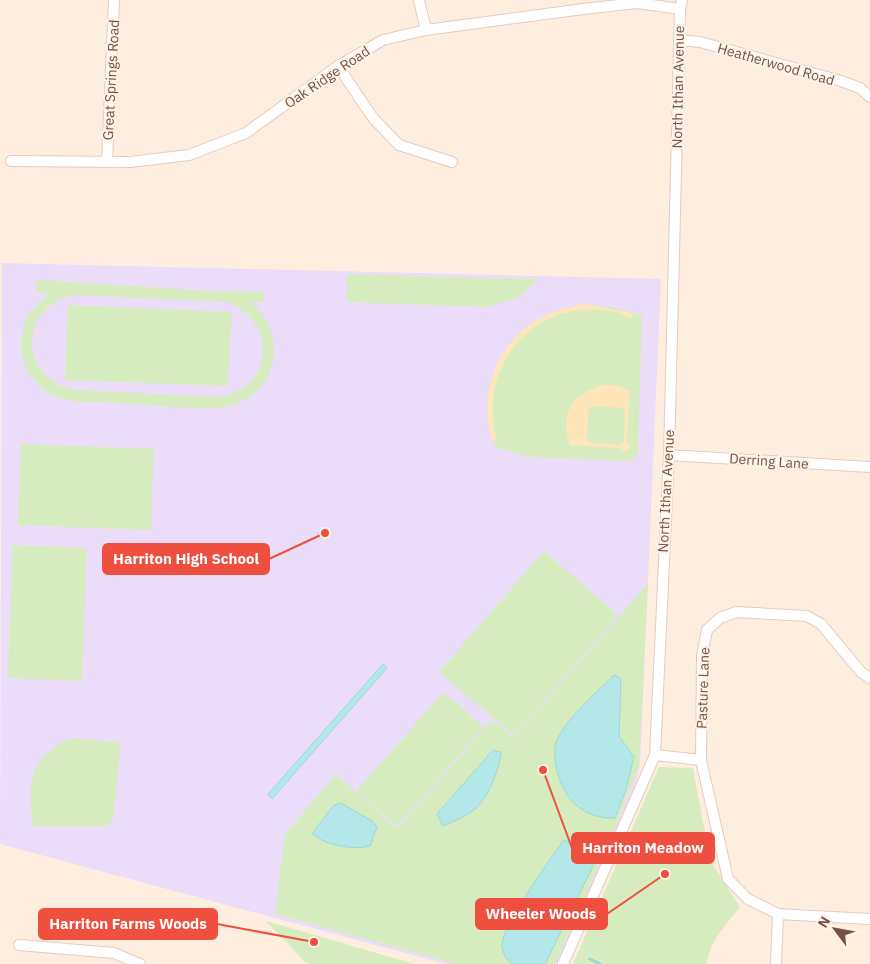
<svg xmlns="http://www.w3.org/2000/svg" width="870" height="964" viewBox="0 0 870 964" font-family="'IBM Plex Sans',sans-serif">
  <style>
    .education { fill: #ebddf9 }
    .green { fill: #d6ebbe; fill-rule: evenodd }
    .sand { fill: #ffe6b8; fill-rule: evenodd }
    .water { fill: #b4e7e8; stroke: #99d8da }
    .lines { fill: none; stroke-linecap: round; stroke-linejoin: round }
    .stream { stroke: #99d8da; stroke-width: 3 }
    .street-casing { stroke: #e4cbbf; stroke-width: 12 }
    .street { stroke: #fff; stroke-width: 10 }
    .labels { text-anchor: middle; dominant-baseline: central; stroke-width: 4; stroke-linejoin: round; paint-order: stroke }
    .street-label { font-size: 14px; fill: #755146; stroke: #fff3e7 }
    .leader { fill: none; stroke: #ef4f3e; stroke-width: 2 }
    .callout-dot { fill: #ef4f3e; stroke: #fff3e7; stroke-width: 2 }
    .callout { fill: #ef4f3e; stroke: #ef4f3e; stroke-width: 2 }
    .callout-label { font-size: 15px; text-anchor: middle; font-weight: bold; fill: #fff }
  </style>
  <rect width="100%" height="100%" fill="#fdeee0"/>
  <path class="education" d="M2,263L661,279L640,765L636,783L558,964H446L0,844Z"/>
  <g class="green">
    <path d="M347,274L539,279L517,298L486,307L347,302Z"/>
    <path d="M37,280L211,291L264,292V302H251C293,340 275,402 218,408C185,409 151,405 119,403C98,402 73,404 54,396C37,388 22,367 21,348C20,324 32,307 50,293L36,292ZM73,295L226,302C279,321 274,390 217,397L79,390C19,384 16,308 73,295Z"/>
    <path d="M585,304L610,307L642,315L638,453L631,461L530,457L497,448C471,405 497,344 537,320C552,311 568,308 585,304Z"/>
    <path d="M68,305L232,312L228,386L65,380Z"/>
    <path d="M21,444L154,449L151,530L18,525Z"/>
    <path d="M13,545L87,548L82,681L8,678Z"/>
    <path d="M544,551L618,615L514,736L439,672Z"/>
    <path d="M648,583L639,765L616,825L555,964H457L275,914L285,834L336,774L397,829L492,720L514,738Z"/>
    <path d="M444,692L484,727L397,826L356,791Z"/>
    <path d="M72,738L121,743L113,820L106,826H32C32,813 29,786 33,775C39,757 56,744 72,738Z"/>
    <path d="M659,767L693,768L705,833L698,842L740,907C727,923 709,942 707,964H573Z"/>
    <path d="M266,921L414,964H307Z"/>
  </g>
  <g class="sand">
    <path d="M585,304L632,313L631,319C618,311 603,309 587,310C521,310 478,379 497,440H492C478,395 497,343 537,320C552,311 568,308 585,304Z"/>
    <path d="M604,385H616L630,391L627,441L631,448L626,452L620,448L570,445C559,413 573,392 604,385ZM593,406L621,408L625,411L624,441L620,445L591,443L587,439L588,410Z"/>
  </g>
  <g class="water">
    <path d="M383,664L387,668L272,799L268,794Z"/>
    <path d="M614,675L619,677L621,682L619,736L634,757L626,790L615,818C600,819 583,813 573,802C560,790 549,754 558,738C569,716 597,692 614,675Z"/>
    <path d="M493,750L501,752C500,768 489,795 478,806C469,816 454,821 443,826L437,814Z"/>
    <path d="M341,803L372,821L377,827L370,846C354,850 326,846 313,834L314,831L333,806Z"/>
    <path d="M563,841C579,841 588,845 597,858L545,964H512C506,959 502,953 502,944C503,924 550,860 563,841Z"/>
  </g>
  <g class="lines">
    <path class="stream" d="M590,959L600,964"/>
    <defs>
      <g id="street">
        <path d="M419,0L426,30"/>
        <path d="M679,40L700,42L841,81L860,88L870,97"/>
        <path d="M338,66L373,118L399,145L452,162"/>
        <path d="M11,161L130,162L189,155L246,133L338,66L383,40L426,30L591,8L638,3L680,9"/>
        <path d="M107,161L114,0"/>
        <path d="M669,455L870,467"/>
        <path d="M870,678L861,672L821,624L807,616L736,612L720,618L707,630L702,656L701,760L728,879L748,899L778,914L870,919"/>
        <path d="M655,755L701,760"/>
        <path d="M19,945L114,953L140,964"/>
        <path d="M563,964L655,755L669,455L680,9L682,0"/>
        <path d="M776,964L778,914"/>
      </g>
    </defs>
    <use href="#street" class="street-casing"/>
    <use href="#street" class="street"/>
  </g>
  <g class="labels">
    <g class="street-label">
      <text transform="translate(776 64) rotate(16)">Heatherwood Road</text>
      <text transform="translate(327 77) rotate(-34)">Oak Ridge Road</text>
      <text transform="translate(111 80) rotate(-87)">Great Springs Road</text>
      <text transform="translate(678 87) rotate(-89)">North Ithan Avenue</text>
      <text transform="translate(769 461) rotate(4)">Derring Lane</text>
      <text transform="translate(666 491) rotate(-87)">North Ithan Avenue</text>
      <text transform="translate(703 688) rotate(-88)">Pasture Lane</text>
    </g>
  </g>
  <path class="leader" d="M325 533L269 559M543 770L572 848M665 874L607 914M314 942L217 924"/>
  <g class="callout-dot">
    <circle cx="325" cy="533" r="5"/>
    <circle cx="543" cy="770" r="5"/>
    <circle cx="665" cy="874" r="5"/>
    <circle cx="314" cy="942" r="5"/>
  </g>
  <g class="callout">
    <rect x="103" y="544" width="166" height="30" rx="5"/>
    <rect x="572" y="833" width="142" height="30" rx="5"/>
    <rect x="476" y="899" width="131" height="30" rx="5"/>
    <rect x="39" y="909" width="178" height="30" rx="5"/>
  </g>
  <g class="callout-label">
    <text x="186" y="564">Harriton High School</text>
    <text x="643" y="853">Harriton Meadow</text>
    <text x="541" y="919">Wheeler Woods</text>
    <text x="128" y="929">Harriton Farms Woods</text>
  </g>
  <g transform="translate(835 929) rotate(302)" stroke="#fff3e7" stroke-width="4" paint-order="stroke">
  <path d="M0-4L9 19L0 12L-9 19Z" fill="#755146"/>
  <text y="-8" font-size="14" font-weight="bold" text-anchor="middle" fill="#755146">N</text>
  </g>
</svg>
